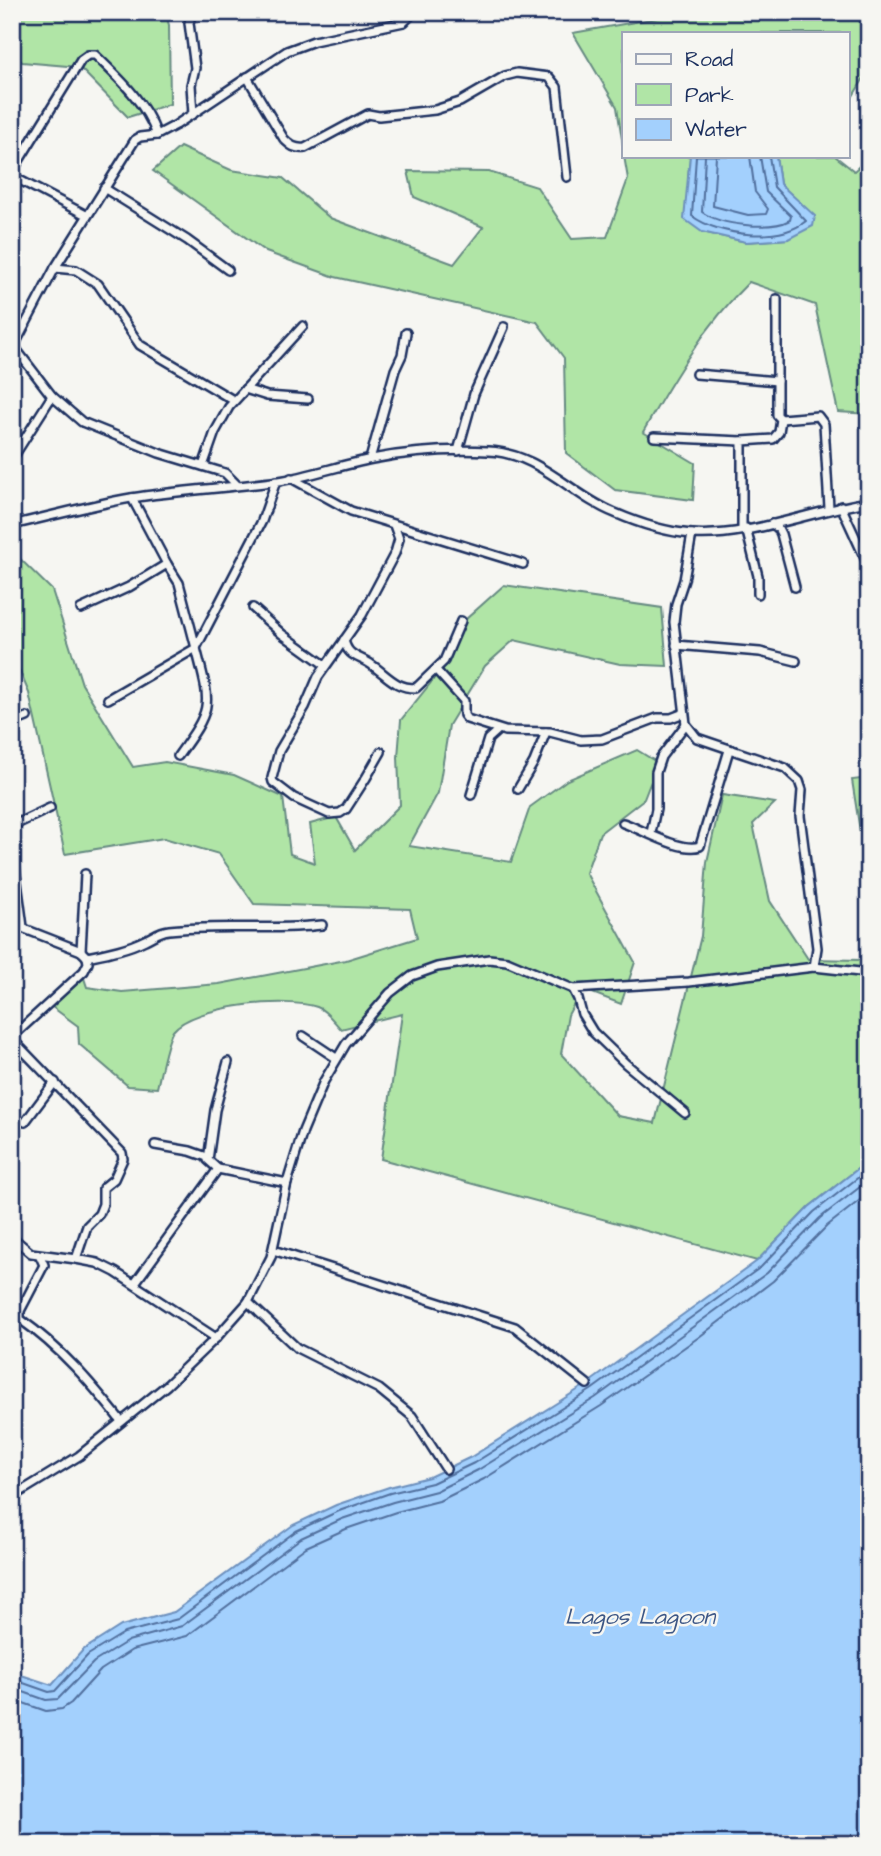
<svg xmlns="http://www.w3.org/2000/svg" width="881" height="1856" viewBox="0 0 881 1856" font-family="'Architects Daughter',sans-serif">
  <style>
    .green { fill: #b0e5a6; stroke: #668a82; stroke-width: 2 }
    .water { fill: #a3d0fd; stroke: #6d90bd; stroke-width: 2 }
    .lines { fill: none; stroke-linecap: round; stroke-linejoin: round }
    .shore { stroke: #516f9e; stroke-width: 2 }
    .minor-casing { stroke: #1b2f5e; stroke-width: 12 }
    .minor { stroke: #f6f6f2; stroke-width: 7 }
    .labels { text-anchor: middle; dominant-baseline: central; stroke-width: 5; stroke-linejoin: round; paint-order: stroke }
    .water-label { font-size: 23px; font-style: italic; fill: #3d5786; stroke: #f6f6f2 }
  </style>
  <rect width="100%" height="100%" fill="#f6f6f2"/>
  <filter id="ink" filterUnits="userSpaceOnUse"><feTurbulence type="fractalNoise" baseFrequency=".0143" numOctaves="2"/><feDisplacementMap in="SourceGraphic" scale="14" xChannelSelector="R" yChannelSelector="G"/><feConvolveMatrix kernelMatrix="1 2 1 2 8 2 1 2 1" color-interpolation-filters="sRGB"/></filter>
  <g filter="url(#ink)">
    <g class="green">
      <path d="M17,12H165L169,25L170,104L128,117L79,67L22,62L12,51V19Z"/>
      <path d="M691,12H869V70L848,104V33H624V152L617,107L573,33Z"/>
      <path d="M180,147L231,170L283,178L330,218L454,264L483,227L414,197L408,171L489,172L537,187L572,239L607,237L628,179L624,156H690L688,177L702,232L746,242L788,239L814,216L780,184L776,156H835L854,171L869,157V414L838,412L815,305L749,282C705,325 673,379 643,432L695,463L693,500L615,490L566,453L564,358L537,322L335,277L266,252L153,171Z"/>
      <path d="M12,551L52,590L82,684L133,767L165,762L234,775L283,797L290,854L315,863L310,824L336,817L355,850L400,805L398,757L401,720L433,680L465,620L504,585L662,608L667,666L620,664L514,640L485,666L449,725L438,793L409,846L511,862L530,807L567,780L637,750L658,763L644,799L600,833L586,873L635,962L621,1004L582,989L568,1015L561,1054L618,1116L655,1123L701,936L707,862L722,795L775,803L753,824L770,901L808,959L862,960L869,890V1160L809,1207L757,1261L381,1159L402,1014L341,1029C334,1022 326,1010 317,1007C288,997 194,1005 173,1031C167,1039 160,1076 157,1088L128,1086L79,1044L78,1026L48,1004L82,972L87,987L122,992L219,984L346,960L417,938L410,909L254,904L219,854L164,838L65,854L29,693L12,653Z"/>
      <path d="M869,778V889L852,780Z"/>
    </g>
    <g class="water">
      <path d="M690,156H776L780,184L815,216L813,226L788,239L746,242L702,232L684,219Z"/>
      <path d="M869,1160V1844H12V1672L52,1685L83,1650L121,1626L174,1612L293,1525L336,1505L389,1487L429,1477L471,1457L587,1384L757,1261L809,1207Z"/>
    </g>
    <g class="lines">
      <g class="shore">
        <path d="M696,156L692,216C719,236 779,243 806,221L774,187L769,156"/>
        <path d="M705,156L702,212C720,225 770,231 790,220L791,216L766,192L760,156"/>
        <path d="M716,156L713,206L748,215L766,214L768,209L755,192L750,156"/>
        <path d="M12,1679L49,1692L55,1691L88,1655L124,1633L178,1619L296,1531L339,1511L390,1493L432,1483L474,1463L591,1390L761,1267L814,1212L869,1169"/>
        <path d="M12,1688L46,1700L58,1699L94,1662L128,1641L182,1626L301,1538L342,1519L393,1502L436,1491L478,1470L595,1398L767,1273L820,1218L869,1180"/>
        <path d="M12,1699L46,1711L62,1709L71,1703L101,1670L132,1650L187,1636L306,1547L346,1529L396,1512L439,1501L484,1479L601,1406L699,1337L773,1281L827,1226L869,1193"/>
      </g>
      <defs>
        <g id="minor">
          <path d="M192,12L189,23L195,68L191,85L193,114"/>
          <path d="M247,77L284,139C291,146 295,149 305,148L368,114L379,116L435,110L460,102L505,76L517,73L549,77L557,87L567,177"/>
          <path d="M12,172L81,60L88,55H95C120,79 145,102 157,135"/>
          <path d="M12,176L86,215"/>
          <path d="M104,188L187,240L228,270"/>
          <path d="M55,268L76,270L98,284L140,345L233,400"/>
          <path d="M12,344L52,396L82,422L159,453L225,473L237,485"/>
          <path d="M14,346L55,268L135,140L140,137L157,135L176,125L287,51L314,41L404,22L414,12"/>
          <path d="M696,374L777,381"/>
          <path d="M245,389L267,396L308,399"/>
          <path d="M781,419L818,416L824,424L829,508"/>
          <path d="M654,437L742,441"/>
          <path d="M458,451L474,394L504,327"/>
          <path d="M12,459L52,396"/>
          <path d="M370,459L395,370L402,355L406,333"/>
          <path d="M203,466L215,432L229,407L303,326"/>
          <path d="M291,478L351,511L523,564"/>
          <path d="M841,506L869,567"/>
          <path d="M772,524L778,528L781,534L795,587"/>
          <path d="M12,525C52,516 91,505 131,498C180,490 230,488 279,481C310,476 341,465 372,459C409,452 450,449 488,451C540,453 570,495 615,513C638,523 667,532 692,534C748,538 813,510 869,502"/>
          <path d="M746,528L758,576V594"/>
          <path d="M742,529V441L773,439L779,432L781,419L777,415V299"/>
          <path d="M692,534L684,580L676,604L674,622L686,724L697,738L785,768L799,781L802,790L800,816L817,948L814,967"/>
          <path d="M253,608L282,634L325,665"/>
          <path d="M81,609L129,587L167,564"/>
          <path d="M344,640C348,658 360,656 372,665C388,676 395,688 416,688L444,661L461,621"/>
          <path d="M676,645L760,652L796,661"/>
          <path d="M865,667H869"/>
          <path d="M436,670L464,701V715L467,719L505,731L550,732L581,740L602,739L657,718H671L684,713"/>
          <path d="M108,699L196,648L179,583L167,564L132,498"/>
          <path d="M12,723L27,717"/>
          <path d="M381,752L366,778L346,809L340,813L329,814L294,798L273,782L272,778L279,751L305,707L318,677L362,615L395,553L399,539L394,525"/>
          <path d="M178,756C214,706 211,707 196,648L262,521L276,481"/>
          <path d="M518,789L534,762L546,732"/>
          <path d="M471,795L488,739L498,730"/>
          <path d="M623,823C644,830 681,853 700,846L729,750"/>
          <path d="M12,826L50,808"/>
          <path d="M651,833L656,809V772L661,757L686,724"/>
          <path d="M12,844L23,927"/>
          <path d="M12,924L81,951L87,957"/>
          <path d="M81,951L85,874"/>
          <path d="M87,957C106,953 127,949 145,940C154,936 159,931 169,930C220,924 271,931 322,925"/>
          <path d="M573,989L578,999L582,1014L593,1032L626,1064L685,1113"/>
          <path d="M303,1036L336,1058"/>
          <path d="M12,1037L84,971L88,963L87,957"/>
          <path d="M12,1039L122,1153L123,1159L114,1179L103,1188V1204L99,1214L87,1226L76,1259"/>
          <path d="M228,1062L215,1110L208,1160L218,1169L287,1183"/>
          <path d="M25,1122L55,1082"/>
          <path d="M155,1145L190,1151L207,1157"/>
          <path d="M12,1237L31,1253L76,1259L97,1263L115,1272L216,1338"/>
          <path d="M273,1250L515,1327L587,1384"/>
          <path d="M40,1256L44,1265L20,1311V1319C61,1348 91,1383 121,1421"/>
          <path d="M135,1283L218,1169"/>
          <path d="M248,1302L297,1348L379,1389L412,1416L446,1469"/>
          <path d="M12,1497L79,1456L167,1385L216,1338L248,1302L271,1257L287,1183L303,1131L324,1081L346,1044L390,993L412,976L437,967L489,959L507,961L573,989L689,982L814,967L869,973"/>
        </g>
      </defs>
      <use href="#minor" class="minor-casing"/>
      <use href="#minor" class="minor"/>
    </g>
  </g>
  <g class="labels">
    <g class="water-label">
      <text x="640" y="1617">Lagos Lagoon</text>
    </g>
  </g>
  <rect width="881" height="1856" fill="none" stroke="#f6f6f2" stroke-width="42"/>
  <rect x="21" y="21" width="839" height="1814" fill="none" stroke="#1b2f5e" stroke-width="2.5" filter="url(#ink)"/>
  <rect x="622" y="32" width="228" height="126" fill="#f6f6f2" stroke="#9ea6b7" stroke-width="2"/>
  <rect x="636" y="54" width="35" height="10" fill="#f6f6f2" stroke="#9ea6b7" stroke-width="2"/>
  <text x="685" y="66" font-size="21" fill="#1b2f5e">Road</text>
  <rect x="636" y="84" width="35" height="21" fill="#b0e5a6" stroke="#9ea6b7" stroke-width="2"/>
  <text x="685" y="102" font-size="21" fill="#1b2f5e">Park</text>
  <rect x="636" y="119" width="35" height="21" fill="#a3d0fd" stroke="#9ea6b7" stroke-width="2"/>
  <text x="685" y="136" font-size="21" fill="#1b2f5e">Water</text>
</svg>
